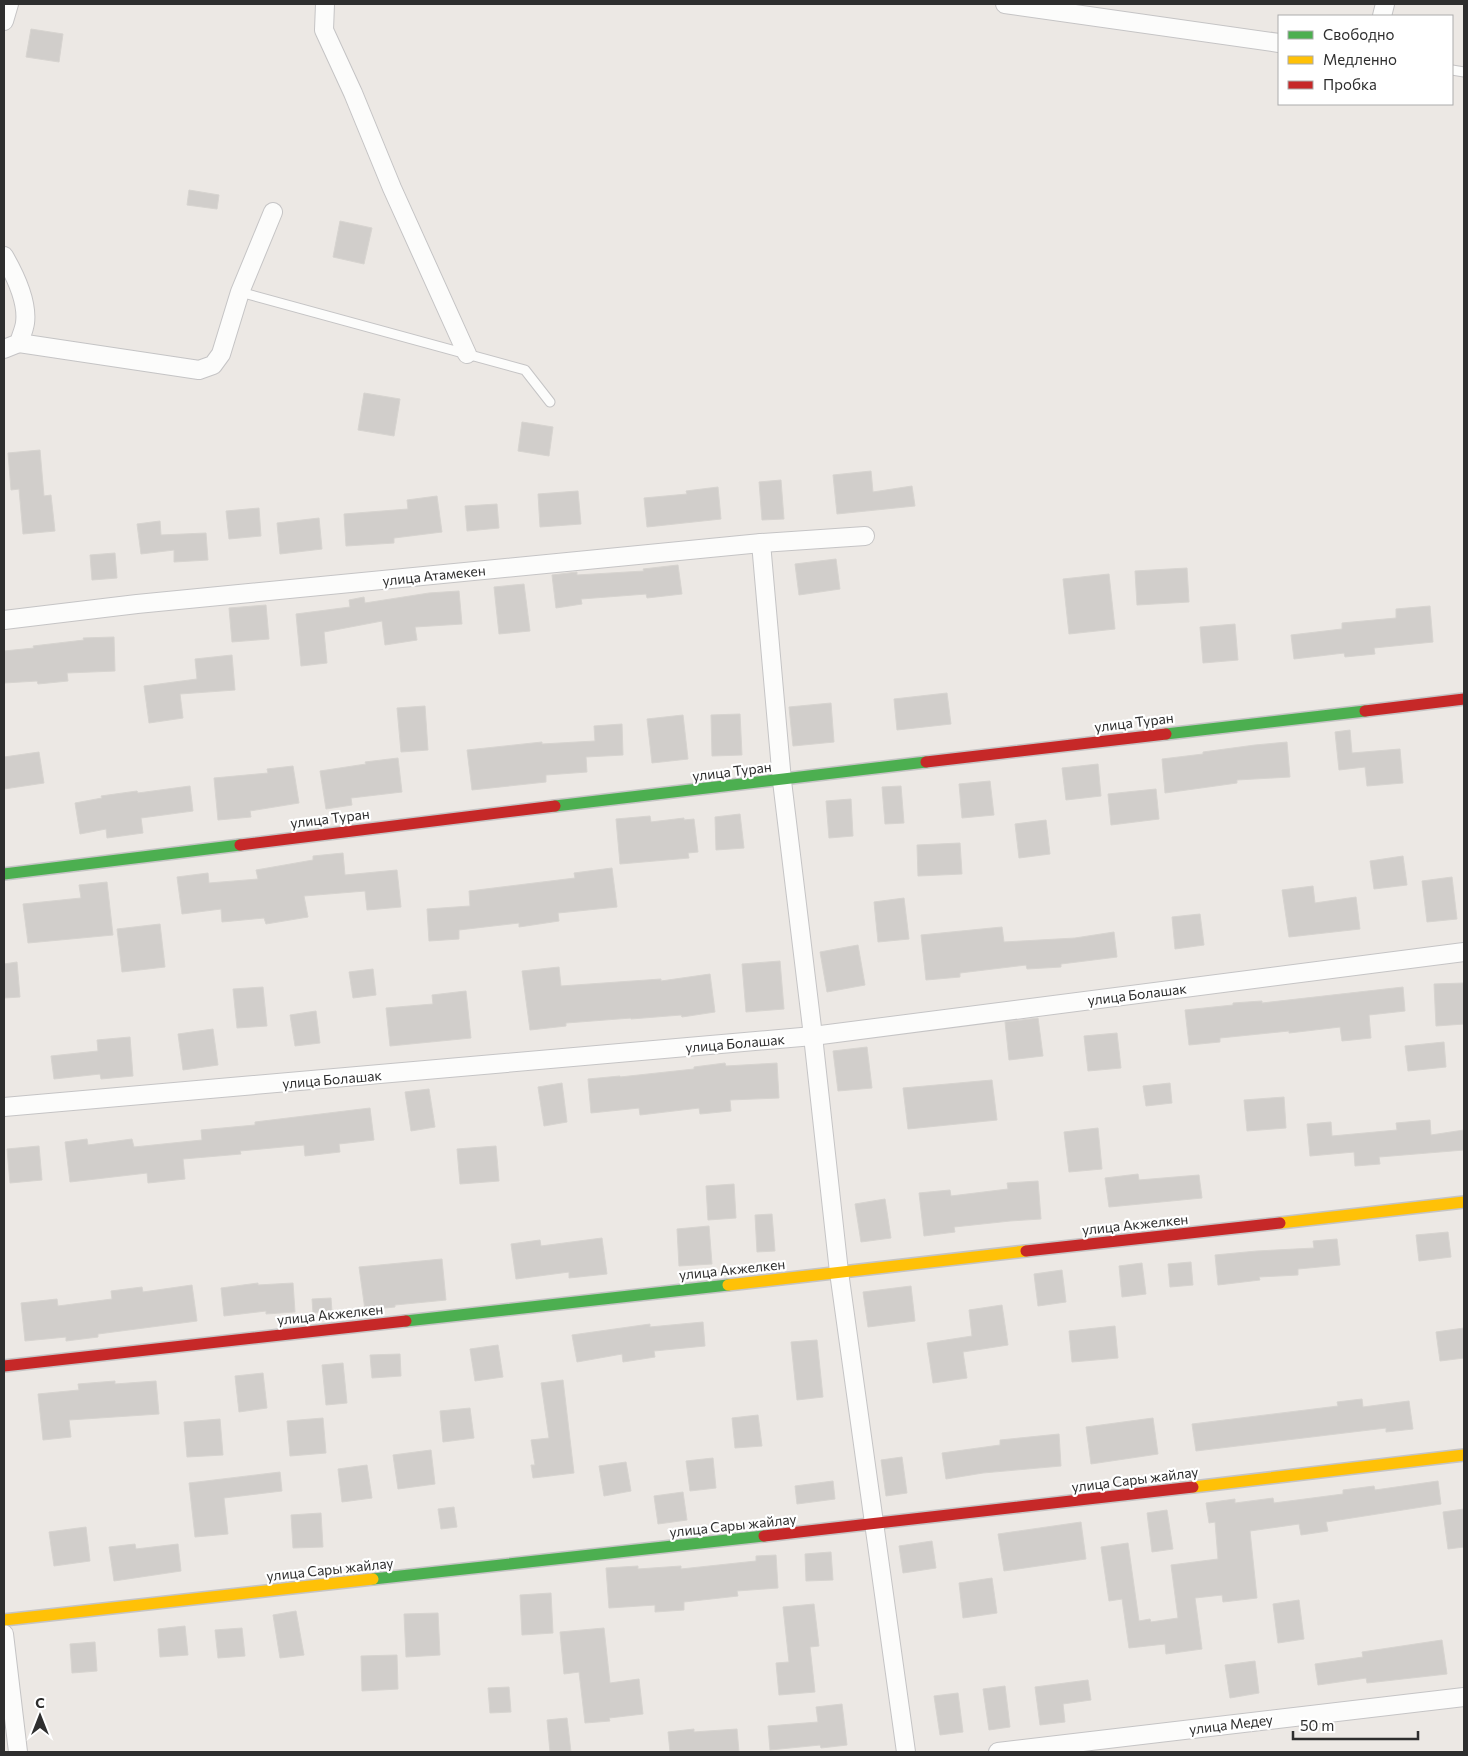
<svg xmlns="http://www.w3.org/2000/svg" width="1468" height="1756" viewBox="0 0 1468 1756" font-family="Commissioner,sans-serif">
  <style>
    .building { fill: #d1cecb; stroke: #d7d4d0 }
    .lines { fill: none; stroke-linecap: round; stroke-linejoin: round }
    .lane-casing { stroke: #c5c4c5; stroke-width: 11 }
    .street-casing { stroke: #c5c4c5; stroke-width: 20 }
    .fast-casing { stroke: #c5c4c5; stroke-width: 14 }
    .slow-casing { stroke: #c5c4c5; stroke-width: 14 }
    .jam-casing { stroke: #c5c4c5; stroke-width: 14 }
    .lane { stroke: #fcfcfb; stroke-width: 9 }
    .street { stroke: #fcfcfb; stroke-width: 18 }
    .fast { stroke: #4caf50; stroke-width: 11 }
    .slow { stroke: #ffc107; stroke-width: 11 }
    .jam { stroke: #c62828; stroke-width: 11 }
    .labels { text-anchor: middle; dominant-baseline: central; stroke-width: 4.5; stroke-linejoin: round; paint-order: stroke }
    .street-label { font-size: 14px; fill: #2e2e2e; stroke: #fff }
  </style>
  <rect width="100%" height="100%" fill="#ece8e4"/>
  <g class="building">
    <path d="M31,29L63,34L59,62L26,57Z"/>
    <path d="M189,190L219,195L217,209L187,205Z"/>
    <path d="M340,221L372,228L364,264L333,257Z"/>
    <path d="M364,393L400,399L394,436L358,430Z"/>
    <path d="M522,422L553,427L549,456L518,451Z"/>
    <path d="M40,450L44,496L51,495L55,531L23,534L19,489L11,490L8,453Z"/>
    <path d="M871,471L873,492L912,486L915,506L837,514L833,475Z"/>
    <path d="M781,480L784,519L762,520L759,482Z"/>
    <path d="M718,487L721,519L647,527L644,498L687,494L686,491Z"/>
    <path d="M578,491L581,524L540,527L538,494Z"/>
    <path d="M437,496L442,532L394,538V543L346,546L344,514L408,509L407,500Z"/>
    <path d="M497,504L499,528L467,531L465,506Z"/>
    <path d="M259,508L261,536L229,539L226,511Z"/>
    <path d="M319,518L322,549L280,554L277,523Z"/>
    <path d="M160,521L161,535L206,533L208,560L174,562V550L141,554L137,524Z"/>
    <path d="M115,553L117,578L92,580L90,555Z"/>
    <path d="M836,559L840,589L799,595L795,564Z"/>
    <path d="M678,565L682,594L647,598L646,594L581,599L582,604L556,608L552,575L577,572V575L644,571L643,569Z"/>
    <path d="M1187,568L1189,602L1137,605L1135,571Z"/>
    <path d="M1109,574L1115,629L1069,634L1063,579Z"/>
    <path d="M524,584L530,631L499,634L494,587Z"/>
    <path d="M459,591L462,624L415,627L417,640L385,645L382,621L324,632L327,663L301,666L296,614L350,607L349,600L364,597L365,603L429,593Z"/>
    <path d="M266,605L269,639L232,642L229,608Z"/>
    <path d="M1430,606L1433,642L1374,648L1375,654L1345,657L1344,653L1294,659L1291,635L1342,629V623L1396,618V609Z"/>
    <path d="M1235,624L1238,660L1203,663L1200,627Z"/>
    <path d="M114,637L115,671L67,673L68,681L38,684L37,681L4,683V651L34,648L33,646L84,640L83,638Z"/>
    <path d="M232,655L235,690L180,694L183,718L149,723L144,686L197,679L195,659Z"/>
    <path d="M947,693L951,724L897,730L894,699Z"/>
    <path d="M831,703L834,742L793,746L789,707Z"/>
    <path d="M425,706L428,750L401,752L397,708Z"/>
    <path d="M740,714L742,755L712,756L711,715Z"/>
    <path d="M683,715L688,759L652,763L647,719Z"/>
    <path d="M622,724L623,755L586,757L587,772L546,775V782L472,790L467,750L542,742V744L595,741L594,726Z"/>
    <path d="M1350,730L1352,753L1400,749L1403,783L1367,786L1365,767L1339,770L1335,732Z"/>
    <path d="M1287,742L1290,777L1237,780V783L1165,793L1162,759L1203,754V752L1255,745Z"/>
    <path d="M39,752L44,783L4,789V757Z"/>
    <path d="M398,758L402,792L351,798L352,805L326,809L320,771L366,764L365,762Z"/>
    <path d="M1098,764L1101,796L1066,800L1062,768Z"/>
    <path d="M293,766L299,803L250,811L251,817L218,820L214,778L268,773L267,769Z"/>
    <path d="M990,781L994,815L962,818L959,784Z"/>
    <path d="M190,786L193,811L141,818L143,833L107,838L106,829L80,834L75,803L102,798L101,796L137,791L138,793Z"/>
    <path d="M901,786L904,823L885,824L882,787Z"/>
    <path d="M1156,789L1159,819L1111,825L1108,794Z"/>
    <path d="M851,799L853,836L829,838L826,801Z"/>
    <path d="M740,814L744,848L716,850L715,817Z"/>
    <path d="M650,816L651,822L684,818V820L694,819L698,852L688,853L689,858L620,864L616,819Z"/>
    <path d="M1046,820L1050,854L1019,858L1015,824Z"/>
    <path d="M960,843L962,874L918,876L917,845Z"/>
    <path d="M343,853L345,875L397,870L401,907L367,910L365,891L304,896L308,917L266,924L264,918L222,922L221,909L182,914L177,877L208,873L209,883L258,879L256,870L313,860V856Z"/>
    <path d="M1403,856L1407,885L1374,889L1370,861Z"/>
    <path d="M612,868L617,907L558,913L559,921L519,927V923L459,930V939L429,941L427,909L470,906L469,891L575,878L574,873Z"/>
    <path d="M1452,877L1457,919L1427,922L1422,881Z"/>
    <path d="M107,882L113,935L28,943L23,904L81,898L79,885Z"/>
    <path d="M1313,886L1315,903L1356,897L1360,929L1289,937L1282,890Z"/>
    <path d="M904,898L909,939L878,942L874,902Z"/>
    <path d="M1200,914L1204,945L1175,949L1172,917Z"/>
    <path d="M160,924L165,967L122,972L117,929Z"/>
    <path d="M1002,927L1004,942L1075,938L1114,932L1117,957L1061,964V967L1027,969L1026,965L960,973V977L926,980L921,935Z"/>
    <path d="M858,945L865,985L827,992L820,952Z"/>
    <path d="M780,961L784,1009L746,1012L742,964Z"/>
    <path d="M17,962L20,997L4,998V964Z"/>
    <path d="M559,967L561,986L661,979V981L710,974L715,1012L682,1017L681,1015L631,1019V1018L566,1023V1026L530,1030L522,971Z"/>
    <path d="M373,969L376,995L353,998L349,972Z"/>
    <path d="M1464,983V1024L1436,1026L1434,984Z"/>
    <path d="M263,987L267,1026L237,1028L233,989Z"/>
    <path d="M1403,987L1405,1011L1369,1015L1371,1038L1342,1041L1340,1027L1289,1033V1031L1220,1038V1042L1189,1045L1185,1010L1233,1005V1003L1262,1001V1003Z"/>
    <path d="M466,991L471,1038L390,1046L386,1008L433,1004L432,995Z"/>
    <path d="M316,1011L320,1043L295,1046L290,1015Z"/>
    <path d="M1038,1018L1043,1056L1009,1060L1005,1022Z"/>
    <path d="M213,1029L218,1065L183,1070L178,1034Z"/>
    <path d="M1117,1033L1121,1068L1088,1071L1084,1036Z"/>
    <path d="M130,1037L133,1076L101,1079L100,1074L54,1079L51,1056L98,1051L97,1040Z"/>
    <path d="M1444,1042L1446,1067L1408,1071L1405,1046Z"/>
    <path d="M867,1047L872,1088L838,1091L833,1051Z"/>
    <path d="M725,1063L726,1066L777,1063L779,1098L730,1100L731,1111L700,1114L699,1108L640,1115L639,1108L591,1113L588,1079L620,1076V1077L694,1069V1067Z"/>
    <path d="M992,1080L997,1120L908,1129L903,1088Z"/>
    <path d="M562,1083L567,1122L544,1126L538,1087Z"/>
    <path d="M1170,1083L1172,1103L1146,1106L1143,1086Z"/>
    <path d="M429,1089L435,1127L411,1131L405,1092Z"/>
    <path d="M1284,1097L1286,1128L1247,1131L1244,1100Z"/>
    <path d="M370,1108L374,1140L339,1144L340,1152L305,1156L304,1145L240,1151L241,1154L183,1159L185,1179L148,1183L147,1173L70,1182L65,1142L87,1139L88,1145L132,1139L134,1147L202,1140L201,1130L255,1125V1122Z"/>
    <path d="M1430,1120L1431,1135L1464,1130V1150L1379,1157L1380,1164L1355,1166L1354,1152L1310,1156L1307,1124L1331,1122L1332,1136L1397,1130L1396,1123Z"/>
    <path d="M1098,1128L1102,1169L1069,1172L1064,1132Z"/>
    <path d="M39,1146L42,1180L10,1183L7,1149Z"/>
    <path d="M496,1146L499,1181L460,1184L457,1149Z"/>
    <path d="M1138,1174L1139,1180L1199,1175L1202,1198L1109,1207L1105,1178Z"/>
    <path d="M1038,1181L1041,1219L1010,1221L954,1227L955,1232L924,1236L919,1193L950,1190L951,1196L1008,1189L1007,1183Z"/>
    <path d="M734,1184L736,1218L708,1220L706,1186Z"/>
    <path d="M885,1199L891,1238L861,1242L855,1204Z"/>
    <path d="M772,1214L775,1251L757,1252L755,1215Z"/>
    <path d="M709,1226L712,1264L679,1266L677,1229Z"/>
    <path d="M1448,1232L1451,1257L1419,1261L1416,1235Z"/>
    <path d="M602,1238L607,1274L569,1278V1272L516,1279L511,1244L540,1240L541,1246Z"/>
    <path d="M1337,1239L1340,1265L1298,1269V1275L1259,1277L1260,1280L1218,1285L1215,1255L1257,1251L1314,1248L1313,1241Z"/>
    <path d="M442,1259L446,1300L395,1305V1307L365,1310L359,1267Z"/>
    <path d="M1191,1262L1193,1285L1170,1287L1168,1264Z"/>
    <path d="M1142,1263L1146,1294L1122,1297L1119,1266Z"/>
    <path d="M1062,1270L1066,1302L1038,1306L1034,1274Z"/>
    <path d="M258,1283V1285L293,1283L295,1312L266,1314V1311L224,1316L221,1288Z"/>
    <path d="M192,1285L197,1321L98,1334V1337L66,1341V1337L25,1341L21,1303L57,1299L58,1306L112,1299L111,1291L142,1287L143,1292Z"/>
    <path d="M911,1286L915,1321L868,1327L863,1292Z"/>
    <path d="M331,1298L332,1312L313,1313L312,1299Z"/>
    <path d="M1002,1305L1008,1345L963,1352L967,1378L933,1383L927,1343L972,1336L969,1310Z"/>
    <path d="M703,1322L705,1346L654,1351L655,1357L623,1362L622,1354L577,1362L572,1335L650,1324V1327Z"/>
    <path d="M1115,1326L1118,1358L1072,1362L1069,1331Z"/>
    <path d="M1464,1328V1358L1440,1361L1436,1332Z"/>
    <path d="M817,1340L823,1397L797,1400L791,1342Z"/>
    <path d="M498,1345L503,1377L475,1381L470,1349Z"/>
    <path d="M400,1354L401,1376L372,1378L370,1355Z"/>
    <path d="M343,1363L347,1403L326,1405L322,1365Z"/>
    <path d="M263,1373L267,1408L239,1412L235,1376Z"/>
    <path d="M563,1380L574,1473L533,1478L531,1465H535L531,1440L549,1438L541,1383Z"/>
    <path d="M115,1381V1384L156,1381L159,1414L69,1420L71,1437L43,1440L38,1394L79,1390L78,1384Z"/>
    <path d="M1362,1399L1363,1407L1409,1401L1413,1429L1386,1432V1428L1196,1451L1192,1424L1338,1406L1337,1402Z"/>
    <path d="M470,1408L474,1438L443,1442L440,1411Z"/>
    <path d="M758,1415L762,1446L735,1448L732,1418Z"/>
    <path d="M323,1418L326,1453L290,1456L287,1421Z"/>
    <path d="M1153,1418L1158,1454L1091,1464L1086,1427Z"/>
    <path d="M220,1419L223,1455L187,1457L184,1422Z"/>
    <path d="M1059,1434L1061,1466L983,1473L946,1479L942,1453L1000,1445V1440Z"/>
    <path d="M431,1450L435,1484L398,1489L393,1455Z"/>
    <path d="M902,1457L907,1493L886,1496L881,1460Z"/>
    <path d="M713,1458L716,1488L690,1491L686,1461Z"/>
    <path d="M626,1462L631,1491L604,1496L599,1466Z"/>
    <path d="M367,1465L372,1498L342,1502L338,1469Z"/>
    <path d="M280,1472L282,1491L224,1498L228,1534L195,1537L189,1483Z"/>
    <path d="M833,1481L835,1499L797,1504L795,1486Z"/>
    <path d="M1438,1481L1441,1504L1326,1522L1328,1531L1301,1535L1299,1524L1250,1531L1257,1598L1223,1602L1222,1595L1195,1598L1202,1649L1166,1654L1165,1644L1129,1648L1122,1599L1109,1601L1101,1547L1128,1543L1139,1621L1150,1619L1151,1622L1178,1618L1171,1565L1218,1559L1215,1522L1209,1523L1206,1503L1235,1499V1503L1273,1498L1274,1503L1343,1494V1490L1374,1486L1375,1490Z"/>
    <path d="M683,1492L687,1520L658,1524L654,1496Z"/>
    <path d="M454,1507L457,1527L441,1529L438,1509Z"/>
    <path d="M1464,1509V1547L1448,1549L1443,1512Z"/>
    <path d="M1167,1510L1173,1549L1152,1552L1147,1513Z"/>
    <path d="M321,1513L323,1547L293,1548L291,1515Z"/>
    <path d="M1081,1522L1086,1559L1004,1571L998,1534Z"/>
    <path d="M86,1527L90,1561L54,1566L49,1532Z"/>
    <path d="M932,1541L936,1568L903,1573L899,1546Z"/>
    <path d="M135,1544L136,1549L178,1544L181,1571L114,1581L109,1547Z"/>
    <path d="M831,1552L833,1580L806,1581L805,1554Z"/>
    <path d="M776,1555L778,1588L737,1591L738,1596L684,1602V1610L655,1612V1605L609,1608L606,1568L638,1566V1569L681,1566V1569L756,1561V1556Z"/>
    <path d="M992,1578L997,1613L963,1618L959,1583Z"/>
    <path d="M551,1593L553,1633L522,1635L520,1595Z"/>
    <path d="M1299,1600L1304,1639L1278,1643L1273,1604Z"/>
    <path d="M814,1604L819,1646L810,1647L815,1692L779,1695L776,1663L789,1662L783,1607Z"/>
    <path d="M296,1611L304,1655L280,1658L273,1615Z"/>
    <path d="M438,1613L440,1655L406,1657L404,1614Z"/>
    <path d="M185,1626L188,1655L160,1657L158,1629Z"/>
    <path d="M242,1628L245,1656L218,1658L215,1630Z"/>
    <path d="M604,1628L610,1683L639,1679L643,1714L609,1718L610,1721L585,1723L579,1672L564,1674L560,1632Z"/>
    <path d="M1442,1640L1447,1674L1367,1683L1366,1678L1318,1685L1315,1664L1363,1657L1362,1652Z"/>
    <path d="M95,1642L97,1671L72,1673L70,1644Z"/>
    <path d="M397,1655L398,1689L362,1691L361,1656Z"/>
    <path d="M1255,1661L1259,1693L1230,1698L1225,1665Z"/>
    <path d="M1088,1680L1091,1700L1063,1704L1065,1722L1040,1725L1035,1687Z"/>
    <path d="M1005,1686L1010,1727L989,1730L983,1689Z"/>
    <path d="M509,1687L511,1712L490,1713L488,1688Z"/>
    <path d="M958,1693L963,1732L940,1735L934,1696Z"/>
    <path d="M842,1704L847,1745L821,1748L820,1745L770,1750L768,1726L818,1722L816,1707Z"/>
    <path d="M567,1718L571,1752H550L547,1720Z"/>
    <path d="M694,1729V1732L737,1729L739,1752H670L668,1732Z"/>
  </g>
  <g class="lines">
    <defs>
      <g id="lane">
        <path d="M1452,70L1464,72"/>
        <path d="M240,292L525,370L550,402"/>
      </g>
      <g id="street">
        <path d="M325,4L324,30L353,93L392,188L467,354"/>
        <path d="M1005,4L1279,43"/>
        <path d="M1382,16L1385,4"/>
        <path d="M4,21L9,4"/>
        <path d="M4,256C15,275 28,301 25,323C24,330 21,336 19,343L4,349"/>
        <path d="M19,343L199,370L213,365L221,354L240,292L273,212"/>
        <path d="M761,543L782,781L813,1036L839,1272L906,1752"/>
        <path d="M4,620L137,604L761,543L865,536"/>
        <path d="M4,1107L813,1036L1464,952"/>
        <path d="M4,1634L18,1752"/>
        <path d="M998,1752L1464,1697"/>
      </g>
      <g id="fast">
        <path d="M1166,734L1365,711"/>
        <path d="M555,806L926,762"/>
        <path d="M4,874L240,845"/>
        <path d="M406,1321L728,1285"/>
        <path d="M373,1579L764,1536"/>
      </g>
      <g id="slow">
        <path d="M1280,1223L1464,1202"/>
        <path d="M728,1285L1026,1251"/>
        <path d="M1193,1487L1464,1455"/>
        <path d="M4,1620L373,1579"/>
      </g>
      <g id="jam">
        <path d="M1365,711L1464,699"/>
        <path d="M926,762L1166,734"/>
        <path d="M240,845L555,806"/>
        <path d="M1026,1251L1280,1223"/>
        <path d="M4,1366L406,1321"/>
        <path d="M764,1536L1193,1487"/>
      </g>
    </defs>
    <use href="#lane" class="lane-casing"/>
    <use href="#street" class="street-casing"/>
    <use href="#fast" class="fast-casing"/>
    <use href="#slow" class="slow-casing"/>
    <use href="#jam" class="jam-casing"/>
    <use href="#lane" class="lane"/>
    <use href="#street" class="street"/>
    <use href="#fast" class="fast"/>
    <use href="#slow" class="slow"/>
    <use href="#jam" class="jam"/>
  </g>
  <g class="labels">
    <g class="street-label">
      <text transform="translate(434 575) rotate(-6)">улица Атамекен</text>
      <text transform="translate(1134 722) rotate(-7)">улица Туран</text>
      <text transform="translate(732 771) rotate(-7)">улица Туран</text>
      <text transform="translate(330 818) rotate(-7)">улица Туран</text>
      <text transform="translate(1137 994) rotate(-7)">улица Болашак</text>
      <text transform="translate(735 1043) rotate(-5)">улица Болашак</text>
      <text transform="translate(332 1079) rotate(-5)">улица Болашак</text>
      <text transform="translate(1135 1224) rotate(-6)">улица Акжелкен</text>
      <text transform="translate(732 1269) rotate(-6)">улица Акжелкен</text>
      <text transform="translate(330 1314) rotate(-6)">улица Акжелкен</text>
      <text transform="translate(1135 1479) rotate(-7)">улица Сары жайлау</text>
      <text transform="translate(733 1525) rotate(-6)">улица Сары жайлау</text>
      <text transform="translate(330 1569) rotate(-6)">улица Сары жайлау</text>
      <text transform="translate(1231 1724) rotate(-7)">улица Медеу</text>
    </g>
  </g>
  <rect width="1468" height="1756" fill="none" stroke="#2e2e2e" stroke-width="10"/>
  <rect x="1278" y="15" width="175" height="90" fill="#ffffff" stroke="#ababab"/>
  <rect x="1288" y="31" width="25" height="8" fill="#4caf50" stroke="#ababab"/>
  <text x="1323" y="40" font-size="15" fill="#2e2e2e">Свободно</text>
  <rect x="1288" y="56" width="25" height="8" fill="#ffc107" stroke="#ababab"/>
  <text x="1323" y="65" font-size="15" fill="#2e2e2e">Медленно</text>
  <rect x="1288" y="81" width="25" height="8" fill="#c62828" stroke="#ababab"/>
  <text x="1323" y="90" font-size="15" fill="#2e2e2e">Пробка</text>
  <g transform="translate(40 1716)" stroke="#ffffff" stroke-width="4" paint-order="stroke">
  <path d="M0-4L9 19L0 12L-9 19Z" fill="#2e2e2e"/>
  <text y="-8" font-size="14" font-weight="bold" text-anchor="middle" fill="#2e2e2e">С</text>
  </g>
  <path d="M1293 1731v8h125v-8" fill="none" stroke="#2e2e2e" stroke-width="2.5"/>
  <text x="1300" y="1731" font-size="15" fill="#2e2e2e" stroke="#ffffff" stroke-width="4" paint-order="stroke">50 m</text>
</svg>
